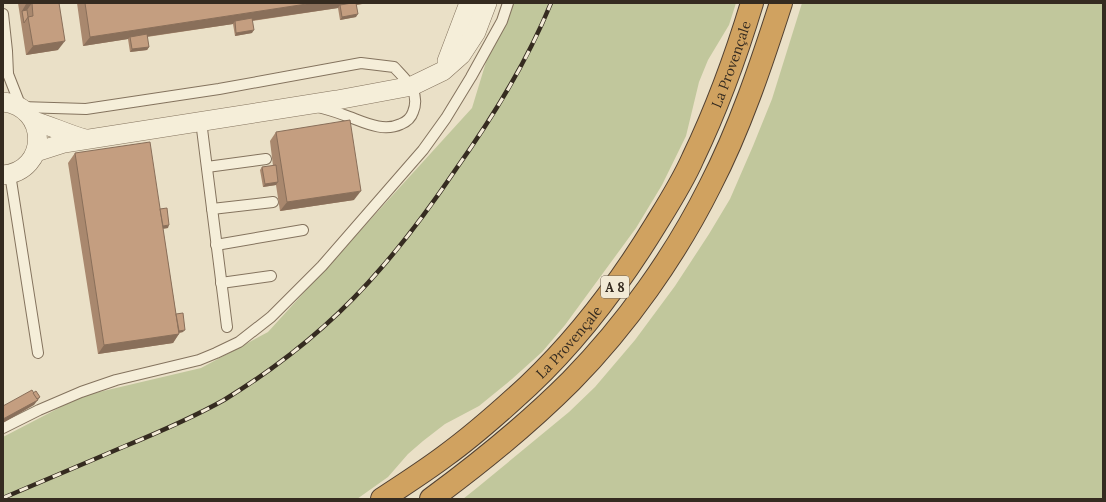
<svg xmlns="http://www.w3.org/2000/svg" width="1106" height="502" viewBox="0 0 1106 502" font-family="Lora,serif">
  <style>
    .green { fill: #c1c79c }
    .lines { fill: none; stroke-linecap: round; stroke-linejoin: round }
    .lane-casing { stroke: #84735e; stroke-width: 12 }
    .street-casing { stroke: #84735e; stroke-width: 20 }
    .highway-casing { stroke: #524132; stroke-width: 24 }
    .lane { stroke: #f5eed9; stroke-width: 10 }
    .street { stroke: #f5eed9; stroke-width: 19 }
    .highway { stroke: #d0a260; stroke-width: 22 }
    .rail-casing { stroke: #352b20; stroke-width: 4.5 }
    .rail { stroke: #f2ead6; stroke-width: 3; stroke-dasharray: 9; stroke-linecap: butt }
    .wall { fill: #a9886e }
    .shaded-wall { fill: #896f5a }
    .building { fill: #c49e80; stroke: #896f5a }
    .labels { text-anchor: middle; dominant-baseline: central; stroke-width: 3.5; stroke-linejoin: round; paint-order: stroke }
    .shield { fill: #f2ead6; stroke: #6e6457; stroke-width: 1 }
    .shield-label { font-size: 13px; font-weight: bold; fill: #352b20 }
    .street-label { font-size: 14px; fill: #352b20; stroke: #f2ead6 }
  </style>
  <rect width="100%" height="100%" fill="#eae0c7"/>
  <g class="green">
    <path d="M504,3H736L729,25L708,60L699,82L686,136L662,185L636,228L565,325L542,352L512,379L479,406L445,424L423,441L408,454L388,477L357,499H3V437L82,396L201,368L268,332L472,108Z"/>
    <path d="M802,3H1103V499H463L478,487L569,412L595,387L635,340L675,286L709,234L730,199L753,146L772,99Z"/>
  </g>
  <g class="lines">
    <defs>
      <g id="lane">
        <path d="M3,14L7,51L8,74"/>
        <path d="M3,67L8,74L21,107L86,109L219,89L361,63L394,67C406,80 421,92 413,112C411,118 406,122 401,124C382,133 362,121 344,115C336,112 327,109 318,107"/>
        <path d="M201,121L227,327"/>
        <path d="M207,167L266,159"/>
        <path d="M10,174L38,353"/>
        <path d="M212,209L273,202"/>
        <path d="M216,245L303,230"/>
        <path d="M221,283L271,276"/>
        <path d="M3,428L39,410L81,392L116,380L199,360L216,353L239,342L271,317L322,266L423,150L446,118L471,77L502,21L508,3"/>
      </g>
      <g id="street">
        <path d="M447,61L469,3"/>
        <path d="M3,102C49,107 49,171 3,175"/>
        <path d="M34,121C51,126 67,134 85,139"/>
        <path d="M36,152L64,143L337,100L412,86L443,71L461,55L476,32L487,3"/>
      </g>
      <g id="highway">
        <path id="s1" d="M382,499C403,485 425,471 445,456C474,435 502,410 528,386C578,339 620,283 656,224C669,203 683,181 693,158C717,108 736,56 752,3"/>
        <path d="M431,499C480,463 528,424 571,381C626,325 675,256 710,186C740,128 761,65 781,3"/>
      </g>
    </defs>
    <use href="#lane" class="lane-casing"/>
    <use href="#street" class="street-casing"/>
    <use href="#highway" class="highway-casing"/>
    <use href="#lane" class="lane"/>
    <use href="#street" class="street"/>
    <use href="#highway" class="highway"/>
    <defs>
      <path id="rail" d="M3,498C43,481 83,464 123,447C157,433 192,418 224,400C283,364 337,320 382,267C409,236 433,203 456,169C493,117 527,62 551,3"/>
    </defs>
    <use href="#rail" class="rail-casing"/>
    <use href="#rail" class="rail"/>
  </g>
  <g class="wall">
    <path d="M18,3H59L58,50L26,55Z"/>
    <path d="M77,3H368L357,5L356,17L340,20L338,8L252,21V33L235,36L233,24L147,37L149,47L147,50L130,52L128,39L83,46Z"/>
    <path d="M276,132L354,200L280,211L276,185L263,187L260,170L262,167L273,166L270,141Z"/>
    <path d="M75,153L160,209L168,228L163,229L176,314L183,332L179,333L173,343L98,354L68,163Z"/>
  </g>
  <g class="shaded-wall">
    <path d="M32,3L25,13L22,11L26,4Z"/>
    <path d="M313,3H368L341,7L340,5L338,8L235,23V21L233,24L130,39V37L128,39L83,46L90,37Z"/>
    <path d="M358,14L356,17L340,20L342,17Z"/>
    <path d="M254,30L252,33L235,36L236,33Z"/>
    <path d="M65,41L58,50L26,55L33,46Z"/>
    <path d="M149,47L147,50L130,52L132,49Z"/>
    <path d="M278,182L276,185L263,187L265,184Z"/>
    <path d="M361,191L354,200L280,211L287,202Z"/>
    <path d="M169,225L168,228L156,229L158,227Z"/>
    <path d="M185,330L183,332L171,334L173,332Z"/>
    <path d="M179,334L173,343L98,354L104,345Z"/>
    <path d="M40,397L34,405L3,423V419Z"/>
  </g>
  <g class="building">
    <path d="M26,3H59L65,41L33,46L28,17L33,16L32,3L26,4Z"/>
    <path d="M85,3H313L90,37Z"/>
    <path d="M352,3H356L358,14L342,17L340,5Z"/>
    <path d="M27,10L28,17L24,23L22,11Z"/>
    <path d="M252,18L254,30L236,33L235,21Z"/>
    <path d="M147,34L149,47L132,49L130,37Z"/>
    <path d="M350,120L361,191L287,202L276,132Z"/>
    <path d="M150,142L179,334L104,345L75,153Z"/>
    <path d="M276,165L278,182L265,184L262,167Z"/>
    <path d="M167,208L169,225L163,226L160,209Z"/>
    <path d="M183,313L185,330L179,331L176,314Z"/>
    <path d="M32,390L38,400L3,419V406Z"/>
    <path d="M36,391L40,397L37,399L33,393Z"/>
  </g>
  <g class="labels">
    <rect class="shield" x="601" y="276" width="28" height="22" rx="3"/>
    <g class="shield-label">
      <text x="615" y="287">A 8</text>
    </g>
    <g class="street-label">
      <text stroke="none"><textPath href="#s1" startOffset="569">La Provençale</textPath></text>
      <text stroke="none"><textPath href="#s1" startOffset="245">La Provençale</textPath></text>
    </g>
  </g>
  <rect width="1106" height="502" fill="none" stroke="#352b20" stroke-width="8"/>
</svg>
